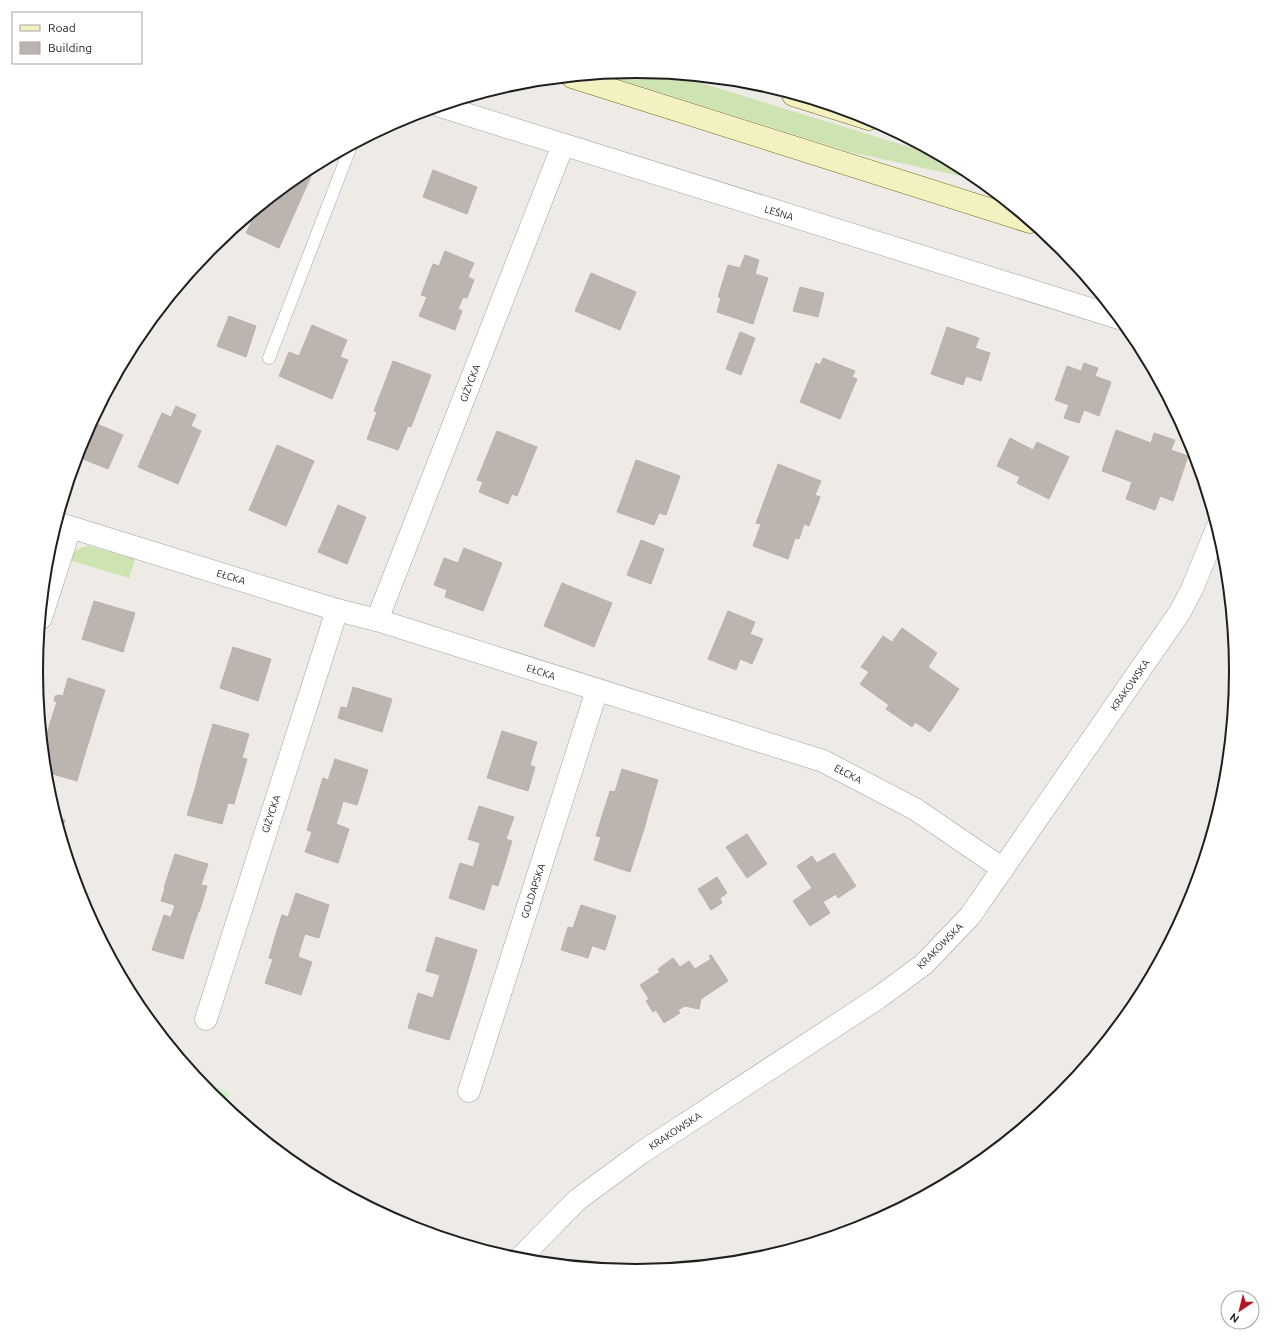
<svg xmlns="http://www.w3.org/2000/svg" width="1272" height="1342" viewBox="0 0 1272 1342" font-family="Ubuntu,sans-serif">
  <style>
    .grass { fill: #cde3b1 }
    .park { fill: #c8f4c8 }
    .building { fill: #bbb4af; stroke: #beb1aa }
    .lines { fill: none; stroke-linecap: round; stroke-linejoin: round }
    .lane-casing { stroke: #a0a0a0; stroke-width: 13 }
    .street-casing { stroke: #a0a0a0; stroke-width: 23 }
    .secondary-casing { stroke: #686b11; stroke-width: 23 }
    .lane { stroke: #fff; stroke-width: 12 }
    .street { stroke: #fff; stroke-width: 22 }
    .secondary { stroke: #f3f1bf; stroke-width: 22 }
    .labels { text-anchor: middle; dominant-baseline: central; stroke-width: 3; stroke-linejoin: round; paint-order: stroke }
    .street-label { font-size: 10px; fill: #1f1f1f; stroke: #fff }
    .rim { fill: none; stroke: #1f1f1f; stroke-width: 2 }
  </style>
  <rect width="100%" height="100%" fill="#eeebe6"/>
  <g class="grass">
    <path d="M636,71L675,75L942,157L970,172L979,180L850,152L602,74Z"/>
    <path d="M89,546L135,559L129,578L69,560C74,550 78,548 89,546Z"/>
  </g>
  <path class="park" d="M200,1081L230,1093L225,1106L212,1095Z"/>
  <g class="building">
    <path d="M316,165L279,248L246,233L257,210L303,172Z"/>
    <path d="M433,170L477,187L467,214L423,197Z"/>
    <path d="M445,251L474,263L468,277L474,280L467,298L463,297L458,309L462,311L455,330L419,316L427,297L421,295L433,264L439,266Z"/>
    <path d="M745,255L759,260L755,274L768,278L753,324L717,312L721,298L718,297L728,265L740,268Z"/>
    <path d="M591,273L636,292L620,330L575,311Z"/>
    <path d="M800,287L824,293L818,317L793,311Z"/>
    <path d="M229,316L256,326L246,357L217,346Z"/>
    <path d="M312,325L347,340L340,357L348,360L332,399L279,376L289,352L299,356Z"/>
    <path d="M947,327L979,338L975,348L990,353L981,381L966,376L963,385L931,374Z"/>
    <path d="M740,332L755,338L741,375L726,369Z"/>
    <path d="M823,358L855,371L852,377L857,379L840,419L800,402L816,363L820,365Z"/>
    <path d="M393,361L431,375L411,427L408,426L398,450L367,439L377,412L374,411Z"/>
    <path d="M1084,363L1098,368L1095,376L1111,382L1099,416L1084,410L1079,423L1064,418L1069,405L1055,400L1067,366L1081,371Z"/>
    <path d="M176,406L196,415L191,426L201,431L178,484L138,467L162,413L171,417Z"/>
    <path d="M92,422L123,435L108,469L83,459L85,455L78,452L82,441Z"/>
    <path d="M1116,430L1151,443L1154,433L1175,440L1171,450L1188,456L1173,501L1160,496L1155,510L1126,499L1132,482L1102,471Z"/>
    <path d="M497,431L537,447L517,496L512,494L508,504L479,492L483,482L477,480Z"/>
    <path d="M1010,438L1033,450L1037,442L1069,457L1049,499L1017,483L1020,477L997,466Z"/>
    <path d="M277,445L314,461L286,526L249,510Z"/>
    <path d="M636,460L680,476L666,515L659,513L654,525L617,512Z"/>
    <path d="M778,464L821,481L815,495L820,497L809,526L804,524L799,539L795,538L788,559L753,546L761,524L756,523Z"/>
    <path d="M338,505L366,517L347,564L318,552Z"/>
    <path d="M641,540L664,549L651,584L627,575Z"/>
    <path d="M464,548L502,563L483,611L445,597L447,590L434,585L444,558L458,563Z"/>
    <path d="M562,583L612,603L594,647L544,626Z"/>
    <path d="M94,601L135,613L123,652L82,639Z"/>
    <path d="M728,611L755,622L750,634L763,639L752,664L740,659L736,670L708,659Z"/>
    <path d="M902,628L937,653L928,667L959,689L930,732L915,722L912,727L886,709L889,705L860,684L869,672L861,667L883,636L892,642Z"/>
    <path d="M233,647L271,659L258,701L220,688Z"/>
    <path d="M68,678L105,690L94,724L54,711L57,702L54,701L55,696L60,695L63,696Z"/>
    <path d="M353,687L392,699L382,732L338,718L341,707L347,708Z"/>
    <path d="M54,711L94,724L91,735L50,723Z"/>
    <path d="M50,723L91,735L87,747L47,735Z"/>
    <path d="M213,724L249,734L242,758L247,759L241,780L200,768Z"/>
    <path d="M502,731L537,742L530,765L535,767L528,791L487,778Z"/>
    <path d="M47,735L87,747L77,781L46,772L45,758L48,747L43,745Z"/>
    <path d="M335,759L368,770L357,805L343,801L340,812L315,804L323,778L328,780Z"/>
    <path d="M200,768L241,780L237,793L197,782Z"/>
    <path d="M622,769L658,780L648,814L607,801L610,791L615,792Z"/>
    <path d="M197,782L237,793L234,804L228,803L222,824L187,815Z"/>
    <path d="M607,801L648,814L645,826L603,813Z"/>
    <path d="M315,804L340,812L336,824L349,829L338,863L305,852L312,832L307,830Z"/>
    <path d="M479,806L514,817L506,839L512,841L505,864L477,855L480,843L468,839Z"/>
    <path d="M603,813L645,826L630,872L594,860L601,837L596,836Z"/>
    <path d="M56,818L65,820L61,832Z"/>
    <path d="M747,834L767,864L747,878L726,847Z"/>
    <path d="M834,853L856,886L838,898L836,894L823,902L830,913L810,926L793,901L812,888L797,866L812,856L817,863Z"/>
    <path d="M175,854L208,864L201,885L207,886L203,900L164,888Z"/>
    <path d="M477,855L505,864L498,886L492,884L484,910L449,898L460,863L473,867Z"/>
    <path d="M717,877L727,893L720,898L722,903L711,910L698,889Z"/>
    <path d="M165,888L203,900L199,912L161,901Z"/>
    <path d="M296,893L329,905L319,938L305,934L301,946L275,937L282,915L288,917Z"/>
    <path d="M175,905L198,913L194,924L171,917Z"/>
    <path d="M581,905L616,916L605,950L565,937L568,927L573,928Z"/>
    <path d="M164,915L194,924L183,959L152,950Z"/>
    <path d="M275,937L301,946L298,957L312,962L301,995L265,983L273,959L269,958Z"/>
    <path d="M436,937L477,950L463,997L436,988L440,975L426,971Z"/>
    <path d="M565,937L592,946L588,958L561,950Z"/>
    <path d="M711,955L728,981L701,999L699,1009L685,1006L678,1010L680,1013L664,1023L656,1010L653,1012L646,1001L649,999L640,985L660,972L658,969L673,958L680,967L689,961L695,969L711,959L709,956Z"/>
    <path d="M436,988L463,997L449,1040L408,1028L418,993L433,998Z"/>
  </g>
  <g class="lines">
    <defs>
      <path id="lane" d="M269,358L351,146"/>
      <g id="street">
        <path d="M440,106L1119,318"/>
        <path d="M57,523L337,610L377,620L823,761L915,809L1003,869"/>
        <path d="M41,618L70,528"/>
        <path d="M377,620L563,145"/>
        <path d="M206,1019L337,610"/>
        <path d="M469,1091L597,690"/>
        <path d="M519,1259L577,1200L641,1153L878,998L924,964L970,916L1180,612L1192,589L1217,528"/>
      </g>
      <g id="secondary">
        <path d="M572,77L1030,222"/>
        <path d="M793,95L869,119"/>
      </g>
    </defs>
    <use href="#lane" class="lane-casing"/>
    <use href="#street" class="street-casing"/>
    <use href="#secondary" class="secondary-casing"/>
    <use href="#lane" class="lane"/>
    <use href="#street" class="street"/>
    <use href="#secondary" class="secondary"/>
  </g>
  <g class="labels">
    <g class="street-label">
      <text transform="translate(779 213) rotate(17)">LEŚNA</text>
      <text transform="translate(470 383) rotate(-69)">GIŻYCKA</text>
      <text transform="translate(231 577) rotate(17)">EŁCKA</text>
      <text transform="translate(541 672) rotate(18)">EŁCKA</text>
      <text transform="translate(1130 685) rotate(-55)">KRAKOWSKA</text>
      <text transform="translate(848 774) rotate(28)">EŁCKA</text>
      <text transform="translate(271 814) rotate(-72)">GIŻYCKA</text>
      <text transform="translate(533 891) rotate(-72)">GOŁDAPSKA</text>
      <text transform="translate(940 946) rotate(-45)">KRAKOWSKA</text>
      <text transform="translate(675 1131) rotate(-33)">KRAKOWSKA</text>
    </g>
  </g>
  <path d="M0 0H1272V1342H0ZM43 671a593 593 0 1 1 1186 0a593 593 0 1 1-1186 0Z" fill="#fff" fill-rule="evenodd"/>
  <path class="rim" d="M43 671a593 593 0 1 1 1186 0a593 593 0 1 1-1186 0Z"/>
  <rect x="12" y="12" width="130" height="52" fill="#ffffff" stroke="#a5a5a5"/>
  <rect x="20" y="25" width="20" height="6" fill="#f3f1bf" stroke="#a5a5a5"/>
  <text x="48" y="32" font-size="12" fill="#1f1f1f">Road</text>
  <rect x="20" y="42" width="20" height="12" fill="#bbb4af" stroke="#a5a5a5"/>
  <text x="48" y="52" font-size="12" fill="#1f1f1f">Building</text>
  <g transform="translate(1240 1310) rotate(215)"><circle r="19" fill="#ffffff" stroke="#a5a5a5"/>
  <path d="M0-3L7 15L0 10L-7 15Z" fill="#b81522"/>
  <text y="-6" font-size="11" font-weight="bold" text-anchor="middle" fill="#1f1f1f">N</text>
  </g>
</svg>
